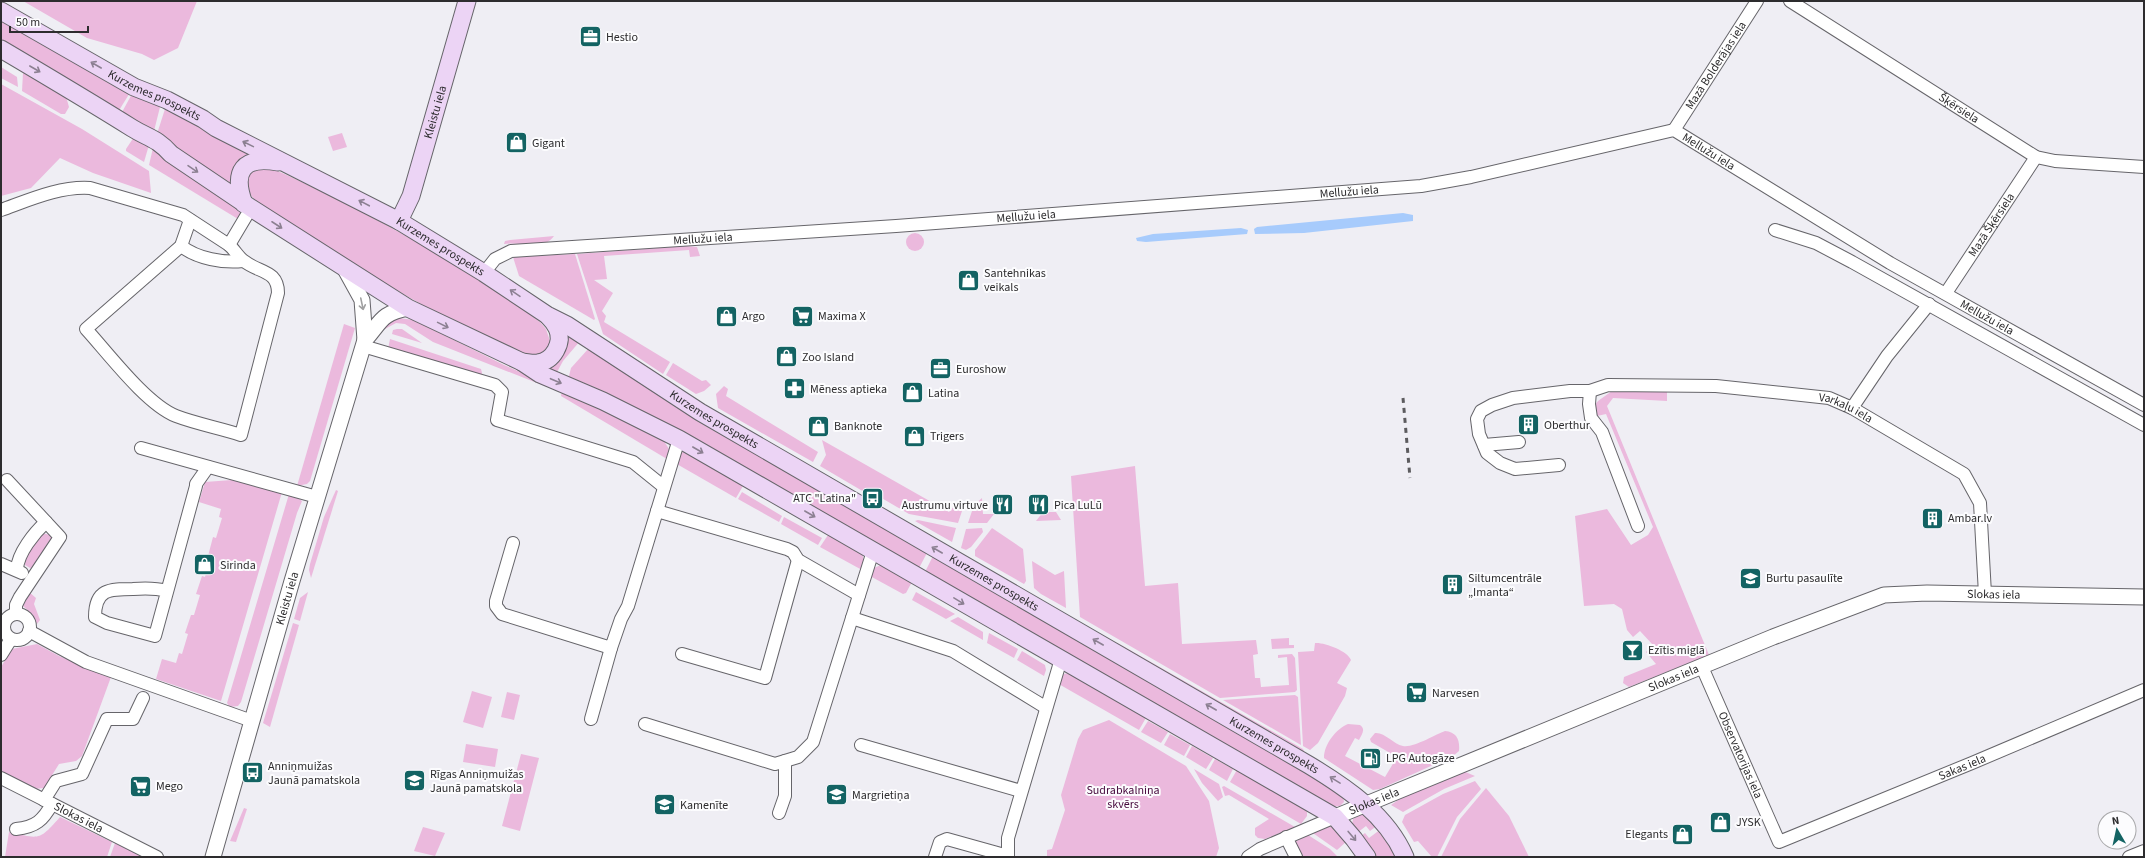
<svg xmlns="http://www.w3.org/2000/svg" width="2145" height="858" viewBox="0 0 2145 858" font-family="'Source Sans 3',sans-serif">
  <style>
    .green { fill: #ebb9dd }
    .water { fill: #a7cbfc }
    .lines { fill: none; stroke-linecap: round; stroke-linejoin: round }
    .minor-casing { stroke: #66656a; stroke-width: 14 }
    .tertiary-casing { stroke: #66656a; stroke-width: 17 }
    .secondary-casing { stroke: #66656a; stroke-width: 19 }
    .minor { stroke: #fff; stroke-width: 12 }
    .tertiary { stroke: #fff; stroke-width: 15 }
    .secondary { stroke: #ecd4f5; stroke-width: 17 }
    .rail { stroke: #5c5b5e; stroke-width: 3; stroke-dasharray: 5 5; stroke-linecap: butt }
    .oneway { stroke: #8c8092 }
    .oneway2 { stroke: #a0a0a1 }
    .labels { text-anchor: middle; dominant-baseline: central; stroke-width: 4; stroke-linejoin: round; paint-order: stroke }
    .poi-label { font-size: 12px; fill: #2d2c2e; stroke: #fcfcfe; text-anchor: start }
    .street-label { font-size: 12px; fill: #2d2c2e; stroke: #fcfcfe }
    .park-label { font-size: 12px; fill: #47093d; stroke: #fcfcfe }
  </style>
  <rect width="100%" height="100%" fill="#efeef4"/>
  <g class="green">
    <path d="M23,1H197L178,48L154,60L142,54L87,38Z"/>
    <path d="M1,17L131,91L118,112L1,42Z"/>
    <path d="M1,67L17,77L18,87L1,78Z"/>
    <path d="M23,73L65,93L69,107L65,114H61L22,91Z"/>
    <path d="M1,84L82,129L149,171L151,193L93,173L60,158L31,188L1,196Z"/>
    <path d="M133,92L160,107L153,135L121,114Z"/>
    <path d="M165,109L253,153L231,190L156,137Z"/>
    <path d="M342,133L347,147L333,151L328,137Z"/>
    <path d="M134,137L149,145L144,162L126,151V149Z"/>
    <path d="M153,148L238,209L241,215L238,219L149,165Z"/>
    <path d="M271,168C339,198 405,233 468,273C493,289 519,304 541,323L546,329L550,341C547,353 540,354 529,356C431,318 345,258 257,202L246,190L247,173L252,169Z"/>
    <circle cx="915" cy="242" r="9"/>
    <path d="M554,236C544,251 520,241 504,244L505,241L510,240Z"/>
    <path d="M686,246L697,247L700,256L690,257L689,250L604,256L607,279L594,280L613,293L602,311L606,316L604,322L670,362L663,374L603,334L577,254Z"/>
    <path d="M575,254L595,319L594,320L519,276L513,257Z"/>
    <path d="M399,318L414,320L504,365L551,385L547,387L433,342L405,324L396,323L385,329L383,328L388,322Z"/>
    <path d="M344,324L355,328L310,481L307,484L297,486Z"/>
    <path d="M397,329H402L422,343L392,334L393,330Z"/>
    <path d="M565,332L580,341L563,361L556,374L544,370Z"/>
    <path d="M390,339L481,369L482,373L481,377L388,349Z"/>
    <path d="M589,348L928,551L918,570L568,380L571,368Z"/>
    <path d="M673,363L702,381L706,380L711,385L704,391L696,394L666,375Z"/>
    <path d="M724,386L728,389L726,396L818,452L813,462L718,408L716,394Z"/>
    <path d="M562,390L662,438L669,449L667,459L561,396Z"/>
    <path d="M1667,390V401L1613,398L1607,406L1709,655L1629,687L1623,683L1624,677L1656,664L1646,652L1653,645L1640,631L1633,637L1627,630L1622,609L1614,604L1584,606L1575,516L1607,509L1631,545L1648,535L1653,527L1606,414L1597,416L1593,407L1598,401L1612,391Z"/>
    <path d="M822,440L949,512L957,503L962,511L958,523L909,514L873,493L871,496L820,466L826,455Z"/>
    <path d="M683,452H686L713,465L743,486L736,498L675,463L678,455Z"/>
    <path d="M1135,466L1145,586L1178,583L1182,644L1256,640L1258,654L1253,655L1255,678H1260L1261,687L1289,685L1287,657L1278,658V655L1292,654L1295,658L1297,690L1295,692L1220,698L1080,617L1071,476Z"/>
    <path d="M232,480L282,492L221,701L156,679L162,659L176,663L179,653L182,654L188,634L185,633L191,615H194L200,595L196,594L202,576L205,577L210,557L208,556L213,537L216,538L222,518L219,517L221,509L199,502L205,482Z"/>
    <path d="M336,490L338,491L311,578L309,570L310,564L324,517Z"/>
    <path d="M742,492L782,516L779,522L738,499Z"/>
    <path d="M289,494L298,498L302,501L297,513L241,702L238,706L230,707L227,703Z"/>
    <path d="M982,498L983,514H994L987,523H968L974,505Z"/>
    <path d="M1043,512H1056L1061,520L1036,521Z"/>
    <path d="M784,517L822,538L818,545L781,524Z"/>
    <path d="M918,520L956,528L952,542L915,521Z"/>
    <path d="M982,528L983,532L971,547L966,550L961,548L966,529Z"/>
    <path d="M992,528L1023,549L1026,581L1024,584L975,556V550Z"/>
    <path d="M42,533L50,535L53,540L34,567L30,568L25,565V556Z"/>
    <path d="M828,535L862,552L864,562L862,570L820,547Z"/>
    <path d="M934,554L1319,777L1343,796L1344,802L1340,806L1330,807L924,574Z"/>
    <path d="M1032,561L1055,575L1064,571L1066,608L1041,594L1034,588Z"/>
    <path d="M883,564L913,580L906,593L903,594L870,576L874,568Z"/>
    <path d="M29,592L36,598L34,604L40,620L37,624L33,615L23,606Z"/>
    <path d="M308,592L300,621L294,619L300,598Z"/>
    <path d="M916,592L955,614L946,619L912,600Z"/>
    <path d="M958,617L983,632V640L950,621Z"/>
    <path d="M293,623L299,625L270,727L263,723Z"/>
    <path d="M989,633L1018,649L1014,658L987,643Z"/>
    <path d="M1289,638V645H1294V648L1272,649L1271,639Z"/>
    <path d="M1116,642L1303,749L1304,751H1298L1147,664Z"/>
    <path d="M1315,643C1324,642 1348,651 1351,660L1337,683L1347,688L1345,696L1318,743L1310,750L1303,746L1298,652L1314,651Z"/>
    <path d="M37,644L59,656L111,677L82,756L76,761L59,764L44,788L34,789L1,772V667L12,649Z"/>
    <path d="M1022,651L1045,665L1046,670L1044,676L1017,660Z"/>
    <path d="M1071,672L1147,716L1139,730L1057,683L1064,674Z"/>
    <path d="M472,691L492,697L483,728L463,722Z"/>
    <path d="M507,692L520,695L514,720L501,717Z"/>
    <path d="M1295,695L1298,697L1301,745L1223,700Z"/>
    <path d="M1109,720L1186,766L1209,801L1219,848L1216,857H1047V850L1052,849L1065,810L1061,795L1078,739L1083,730Z"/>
    <path d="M1148,721L1168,732L1161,743L1141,732Z"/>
    <path d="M1348,724L1360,725C1366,729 1362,734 1359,740L1355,738L1345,756L1385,777L1397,757L1371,742L1370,739L1375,733C1385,732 1393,744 1403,746C1414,748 1436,734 1445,731C1457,732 1460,740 1459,751L1453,756L1380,789L1373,790L1324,758C1324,744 1336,729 1348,724Z"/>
    <path d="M1170,734L1190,745L1184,756L1164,745Z"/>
    <path d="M466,744L498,749L495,767L463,762Z"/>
    <path d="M1192,746L1213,758L1206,769L1186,757Z"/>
    <path d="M521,754L539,758L520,831L502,826Z"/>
    <path d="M1215,759L1233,769L1227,781L1209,770Z"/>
    <path d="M1238,768L1303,805L1307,812V816L1301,824L1230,782Z"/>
    <path d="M1194,769L1219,784L1223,797L1218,801L1202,783Z"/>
    <path d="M1463,771L1475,776L1444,789L1403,812L1391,805L1401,798Z"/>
    <path d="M1475,781L1481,789L1457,817L1437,857H1432L1418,841L1414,842L1402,822L1405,815L1443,794Z"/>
    <path d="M1224,786L1295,827L1265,839L1258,838L1255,835V828L1269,819L1229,795L1225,796L1222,787Z"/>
    <path d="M1486,788L1509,816L1529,857H1441L1460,819Z"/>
    <path d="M244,808L247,809L236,842L230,841Z"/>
    <path d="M1363,813L1378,825L1370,831L1366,826L1357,833L1352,825L1353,819Z"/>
    <path d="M60,817L112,842L107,857H5L9,832C40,839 39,841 60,817Z"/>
    <path d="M1327,825L1332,827L1347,841L1337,850L1310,831Z"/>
    <path d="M423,827L445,833L435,856L414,851Z"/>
    <path d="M1381,829L1398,857H1374L1360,837L1365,833L1369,838Z"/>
    <path d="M1308,835L1330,849L1338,857L1302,856L1293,843Z"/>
    <path d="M115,843L143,857H110Z"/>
  </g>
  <g class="water">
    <path d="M1403,213L1413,215V221L1304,233L1255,234L1254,229L1257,227Z"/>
    <path d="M1241,228L1248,230L1247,234L1146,242L1137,241L1136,238L1153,234Z"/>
  </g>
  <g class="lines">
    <defs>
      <g id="minor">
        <path id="s1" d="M1790,1L2036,157L2055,161L2144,167"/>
        <path id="s2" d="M1674,130L1757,1"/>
        <path d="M1,210C29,200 60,186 90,188L183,215L229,245L251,208"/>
        <path d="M190,220L181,246L86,329C108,353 146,404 176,416C197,424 220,428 241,435L278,293C278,270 259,273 244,261C238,257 235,250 229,245"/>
        <path d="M1775,230L1816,243L1852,262L2144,425"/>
        <path d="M181,246C198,259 223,263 243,261"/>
        <path id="s3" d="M484,273L495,259L511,251L896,226L1421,186L1471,177L1674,130L1890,263L2144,405"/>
        <path id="s4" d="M1946,293L2036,157"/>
        <path d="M363,346L495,385L502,392L497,420L633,462L664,487"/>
        <path d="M1590,391L1589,404L1591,418L1602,432L1638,526"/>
        <path d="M1852,408L1887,356L1929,304"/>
        <path d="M1484,445L1519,442"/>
        <path d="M141,448L317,497"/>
        <path id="s5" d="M1559,465L1515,469L1500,463L1487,453L1479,434L1477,419L1481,411L1492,405L1513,398L1570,391H1590L1608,385L1716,386L1829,398L1852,408L1964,474L1980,503L1985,594"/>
        <path d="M7,480L60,537L20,597L16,605V614"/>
        <path d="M657,511L787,549L793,552L798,560L859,595"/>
        <path d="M513,543L496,601V606L502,614L611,648L621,619L628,606L679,439"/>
        <path d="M1,564L22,573"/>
        <path d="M17,569C18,553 34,533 46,522"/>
        <path d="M167,591C156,588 144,588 133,589C109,589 95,589 95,617L107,623L155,636L196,486V484L208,467"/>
        <circle cx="17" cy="627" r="13"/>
        <path d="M852,618L953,651L1045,707"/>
        <path d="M29,631L86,662L252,721"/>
        <path d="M682,654L765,678L798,560"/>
        <path d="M1,655L11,639"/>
        <path id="s6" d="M1702,667L1779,842L1972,763L2144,690"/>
        <path d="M591,719L611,648"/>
        <path d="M645,724L775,764L798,757L813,742L873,551"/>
        <path d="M861,745L1021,791"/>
        <path id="s7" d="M1,778L157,857"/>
        <path d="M44,800L56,781L82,774L107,719H133L143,698"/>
        <path d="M779,813L785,796V761"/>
        <path d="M16,829C36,827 43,820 52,804"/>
        <path d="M1286,837L1296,857"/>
        <path d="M935,857L940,842L947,839L1008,856"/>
        <path d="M1008,857V838L1061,659"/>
        <path d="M1248,857L1260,849L1335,817"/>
        <path d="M2129,857L2144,851"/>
      </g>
      <g id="tertiary">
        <path d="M346,271L362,300L365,340"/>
        <path id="s8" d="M1335,817L1773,637L1884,595L1927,593L2144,597"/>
        <path id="s9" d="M213,857L292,581L365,340C382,321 380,314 408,308"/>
      </g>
      <g id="secondary">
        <path id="s10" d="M1,11L134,87L167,100L203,119L216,128L399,221L484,273L547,315L567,325L700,412L1309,765C1347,788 1387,815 1405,857"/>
        <path d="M1,49C45,75 89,101 132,128C148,138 157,138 171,154L251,208L408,308L522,362L540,374L603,401L679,439L1335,817L1354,839L1367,857"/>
        <path d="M244,204C232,171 243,156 278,162"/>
        <path id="s11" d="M399,221L411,196L467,1"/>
        <path d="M522,362C526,362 533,364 538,363C553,361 564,343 557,328C555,324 551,319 548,316"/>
      </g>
    </defs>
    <use href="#minor" class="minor-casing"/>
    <use href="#tertiary" class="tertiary-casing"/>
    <use href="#secondary" class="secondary-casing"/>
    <use href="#minor" class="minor"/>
    <use href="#tertiary" class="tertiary"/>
    <use href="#secondary" class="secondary"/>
    <path class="rail" d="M1403,398L1410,478"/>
  </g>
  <defs><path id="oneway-shaft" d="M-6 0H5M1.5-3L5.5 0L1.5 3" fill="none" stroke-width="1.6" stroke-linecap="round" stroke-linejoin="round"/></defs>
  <g class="oneway">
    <use href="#oneway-shaft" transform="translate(96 65) rotate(-150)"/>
    <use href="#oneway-shaft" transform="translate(35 69) rotate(30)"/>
    <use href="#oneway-shaft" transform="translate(248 144) rotate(-154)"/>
    <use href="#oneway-shaft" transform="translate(193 169) rotate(34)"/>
    <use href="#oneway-shaft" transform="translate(364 203) rotate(-152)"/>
    <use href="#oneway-shaft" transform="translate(277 225) rotate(33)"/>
    <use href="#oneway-shaft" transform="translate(515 293) rotate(-146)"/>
    <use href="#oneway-shaft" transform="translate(443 325) rotate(26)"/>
    <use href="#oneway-shaft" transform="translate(556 381) rotate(23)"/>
    <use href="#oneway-shaft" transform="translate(698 450) rotate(30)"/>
    <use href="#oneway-shaft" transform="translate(810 514) rotate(30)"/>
    <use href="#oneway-shaft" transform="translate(937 550) rotate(-150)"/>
    <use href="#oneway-shaft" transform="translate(959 601) rotate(31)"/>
    <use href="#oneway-shaft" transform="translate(1098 642) rotate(-150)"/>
    <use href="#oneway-shaft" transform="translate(1211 707) rotate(-150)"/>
    <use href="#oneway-shaft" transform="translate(1335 780) rotate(-148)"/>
    <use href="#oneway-shaft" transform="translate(1352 836) rotate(50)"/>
  </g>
  <use class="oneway2" href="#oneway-shaft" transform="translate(362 304) rotate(78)"/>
  <defs>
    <symbol id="office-square" viewBox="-11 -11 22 22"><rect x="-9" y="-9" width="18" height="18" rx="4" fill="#136363" stroke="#fcfcfe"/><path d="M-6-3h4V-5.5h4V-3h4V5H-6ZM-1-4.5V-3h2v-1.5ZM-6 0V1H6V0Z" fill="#fff"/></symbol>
    <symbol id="shop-square" viewBox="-11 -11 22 22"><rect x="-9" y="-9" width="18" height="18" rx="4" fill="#136363" stroke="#fcfcfe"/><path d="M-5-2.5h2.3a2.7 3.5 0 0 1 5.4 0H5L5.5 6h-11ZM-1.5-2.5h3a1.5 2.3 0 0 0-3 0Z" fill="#fff"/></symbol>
    <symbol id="supermarket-square" viewBox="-11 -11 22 22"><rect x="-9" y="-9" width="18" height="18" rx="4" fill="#136363" stroke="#fcfcfe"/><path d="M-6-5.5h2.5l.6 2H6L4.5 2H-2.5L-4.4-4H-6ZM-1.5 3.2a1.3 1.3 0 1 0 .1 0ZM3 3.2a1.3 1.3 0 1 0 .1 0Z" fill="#fff"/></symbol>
    <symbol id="pharmacy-square" viewBox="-11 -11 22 22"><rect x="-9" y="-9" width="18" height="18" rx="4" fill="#136363" stroke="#fcfcfe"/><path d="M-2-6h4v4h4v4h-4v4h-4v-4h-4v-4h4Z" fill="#fff"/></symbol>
    <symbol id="building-square" viewBox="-11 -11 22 22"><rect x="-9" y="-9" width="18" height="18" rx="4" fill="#136363" stroke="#fcfcfe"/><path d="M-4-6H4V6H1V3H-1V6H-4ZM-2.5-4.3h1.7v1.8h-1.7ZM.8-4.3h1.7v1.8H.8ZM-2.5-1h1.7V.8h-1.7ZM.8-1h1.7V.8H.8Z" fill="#fff"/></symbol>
    <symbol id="bus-square" viewBox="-11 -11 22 22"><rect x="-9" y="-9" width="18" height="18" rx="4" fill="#136363" stroke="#fcfcfe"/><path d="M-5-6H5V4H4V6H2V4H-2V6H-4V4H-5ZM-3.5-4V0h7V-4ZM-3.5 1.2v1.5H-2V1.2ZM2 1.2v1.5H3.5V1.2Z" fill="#fff"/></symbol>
    <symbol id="restaurant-square" viewBox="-11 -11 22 22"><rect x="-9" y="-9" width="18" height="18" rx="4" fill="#136363" stroke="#fcfcfe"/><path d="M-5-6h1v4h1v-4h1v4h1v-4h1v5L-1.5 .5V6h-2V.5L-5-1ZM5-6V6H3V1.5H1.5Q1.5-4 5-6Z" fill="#fff"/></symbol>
    <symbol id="school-square" viewBox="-11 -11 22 22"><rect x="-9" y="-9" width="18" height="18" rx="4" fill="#136363" stroke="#fcfcfe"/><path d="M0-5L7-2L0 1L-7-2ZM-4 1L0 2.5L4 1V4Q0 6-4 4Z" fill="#fff"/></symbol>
    <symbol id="bar-square" viewBox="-11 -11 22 22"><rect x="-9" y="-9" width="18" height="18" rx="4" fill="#136363" stroke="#fcfcfe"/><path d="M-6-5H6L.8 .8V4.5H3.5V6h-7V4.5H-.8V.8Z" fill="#fff"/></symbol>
    <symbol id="fuel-square" viewBox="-11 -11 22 22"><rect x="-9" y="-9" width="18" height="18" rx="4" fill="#136363" stroke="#fcfcfe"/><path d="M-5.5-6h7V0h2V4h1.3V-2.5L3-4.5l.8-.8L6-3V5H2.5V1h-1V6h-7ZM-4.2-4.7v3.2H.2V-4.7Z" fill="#fff"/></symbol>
  </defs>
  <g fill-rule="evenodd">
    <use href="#office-square" x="578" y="24" width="25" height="25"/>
    <use href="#shop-square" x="504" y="130" width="25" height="25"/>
    <use href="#shop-square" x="956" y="268" width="25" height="25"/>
    <use href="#shop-square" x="714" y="304" width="25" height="25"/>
    <use href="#supermarket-square" x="790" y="304" width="25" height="25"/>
    <use href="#shop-square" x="774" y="344" width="25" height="25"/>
    <use href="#office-square" x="928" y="356" width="25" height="25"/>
    <use href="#pharmacy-square" x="782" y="376" width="25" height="25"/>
    <use href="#shop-square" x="900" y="380" width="25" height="25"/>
    <use href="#building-square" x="1516" y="412" width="25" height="25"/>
    <use href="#shop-square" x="806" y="414" width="25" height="25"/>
    <use href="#shop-square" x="902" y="424" width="25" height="25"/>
    <use href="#bus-square" x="860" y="486" width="25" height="25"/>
    <use href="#restaurant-square" x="990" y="492" width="25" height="25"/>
    <use href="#restaurant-square" x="1026" y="492" width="25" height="25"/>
    <use href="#building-square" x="1920" y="506" width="25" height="25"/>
    <use href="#shop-square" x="192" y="552" width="25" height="25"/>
    <use href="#school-square" x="1738" y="566" width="25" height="25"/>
    <use href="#building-square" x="1440" y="572" width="25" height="25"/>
    <use href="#bar-square" x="1620" y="638" width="25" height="25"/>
    <use href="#supermarket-square" x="1404" y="680" width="25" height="25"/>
    <use href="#fuel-square" x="1358" y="746" width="25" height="25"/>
    <use href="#bus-square" x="240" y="760" width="25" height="25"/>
    <use href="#school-square" x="402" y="768" width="25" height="25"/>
    <use href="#supermarket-square" x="128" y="774" width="25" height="25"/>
    <use href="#school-square" x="824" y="782" width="25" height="25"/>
    <use href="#school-square" x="652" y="792" width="25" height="25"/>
    <use href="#shop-square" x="1708" y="810" width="25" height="25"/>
    <use href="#shop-square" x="1670" y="822" width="25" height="25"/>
  </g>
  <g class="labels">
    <g class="poi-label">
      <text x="606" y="37">Hestio</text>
      <text x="532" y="143">Gigant</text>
      <text x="984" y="273">Santehnikas<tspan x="984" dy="14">veikals</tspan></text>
      <text x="742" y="316">Argo</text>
      <text x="818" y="316">Maxima X</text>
      <text x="802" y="357">Zoo Island</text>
      <text x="956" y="369">Euroshow</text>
      <text x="810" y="389">Mēness aptieka</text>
      <text x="928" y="393">Latina</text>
      <text x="1544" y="425">Oberthur</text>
      <text x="834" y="426">Banknote</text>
      <text x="930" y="436">Trigers</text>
      <text x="856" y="498" text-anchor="end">ATC "Latina"</text>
      <text x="988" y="505" text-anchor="end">Austrumu virtuve</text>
      <text x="1054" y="505">Pica LuLū</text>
      <text x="1948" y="518">Ambar.lv</text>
      <text x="220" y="565">Sirinda</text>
      <text x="1468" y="578">Siltumcentrāle<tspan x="1468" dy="14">„Imanta“</tspan></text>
      <text x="1766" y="578">Burtu pasaulīte</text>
      <text x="1648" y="650">Ezītis miglā</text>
      <text x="1432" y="693">Narvesen</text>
      <text x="1386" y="758">LPG Autogāze</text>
      <text x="268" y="766">Anniņmuižas<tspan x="268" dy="14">Jaunā pamatskola</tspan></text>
      <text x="430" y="774">Rīgas Anniņmuižas<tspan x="430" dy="14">Jaunā pamatskola</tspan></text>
      <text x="156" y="786">Mego</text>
      <text x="852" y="795">Margrietiņa</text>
      <text x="680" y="805">Kamenīte</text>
      <text x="1736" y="822">JYSK</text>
      <text x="1668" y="834" text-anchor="end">Elegants</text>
    </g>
    <g class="street-label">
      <text stroke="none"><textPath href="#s2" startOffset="77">Mazā Bolderājas iela</textPath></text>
      <text stroke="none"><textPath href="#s10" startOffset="175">Kurzemes prospekts</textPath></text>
      <text stroke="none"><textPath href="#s1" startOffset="200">Šķērsiela</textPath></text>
      <text stroke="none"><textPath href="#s11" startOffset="115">Kleistu iela</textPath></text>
      <text stroke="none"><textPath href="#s3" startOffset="1248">Mellužu iela</textPath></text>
      <text stroke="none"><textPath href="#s3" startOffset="876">Mellužu iela</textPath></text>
      <text stroke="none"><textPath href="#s3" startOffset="552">Mellužu iela</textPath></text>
      <text stroke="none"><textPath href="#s4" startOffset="82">Mazā Šķērsiela</textPath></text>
      <text stroke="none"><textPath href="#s3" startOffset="228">Mellužu iela</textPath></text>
      <text stroke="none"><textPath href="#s10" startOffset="499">Kurzemes prospekts</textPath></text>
      <text stroke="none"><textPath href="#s3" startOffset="1572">Mellužu iela</textPath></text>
      <text stroke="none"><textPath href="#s5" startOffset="493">Varkaļu iela</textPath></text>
      <text stroke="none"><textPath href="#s10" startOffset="823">Kurzemes prospekts</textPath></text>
      <text stroke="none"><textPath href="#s10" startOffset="1147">Kurzemes prospekts</textPath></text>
      <text stroke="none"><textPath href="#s8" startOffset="702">Slokas iela</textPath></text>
      <text stroke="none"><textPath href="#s9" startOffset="269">Kleistu iela</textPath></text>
      <text stroke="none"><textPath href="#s8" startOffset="366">Slokas iela</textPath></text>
      <text stroke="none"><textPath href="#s10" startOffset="1471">Kurzemes prospekts</textPath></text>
      <text stroke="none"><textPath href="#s6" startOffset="96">Observatorijas iela</textPath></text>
      <text stroke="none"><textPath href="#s6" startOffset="389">Sakas iela</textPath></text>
      <text stroke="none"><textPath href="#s8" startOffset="42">Slokas iela</textPath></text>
      <text stroke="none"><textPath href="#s7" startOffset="87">Slokas iela</textPath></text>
    </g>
    <g class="park-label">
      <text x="1123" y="790">Sudrabkalniņa<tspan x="1123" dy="14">skvērs</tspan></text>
    </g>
  </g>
  <rect width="2145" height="858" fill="none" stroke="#2d2c2e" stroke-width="4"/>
  <g transform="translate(2117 830) rotate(351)"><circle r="19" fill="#fcfcfe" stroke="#a9a9ab"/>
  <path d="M0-3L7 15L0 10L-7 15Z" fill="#136363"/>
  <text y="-6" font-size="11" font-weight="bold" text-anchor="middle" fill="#2d2c2e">N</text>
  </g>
  <path d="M10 26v6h78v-6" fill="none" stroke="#2d2c2e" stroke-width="2"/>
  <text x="16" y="26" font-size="12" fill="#2d2c2e" stroke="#fcfcfe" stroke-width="3" paint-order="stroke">50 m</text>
</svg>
